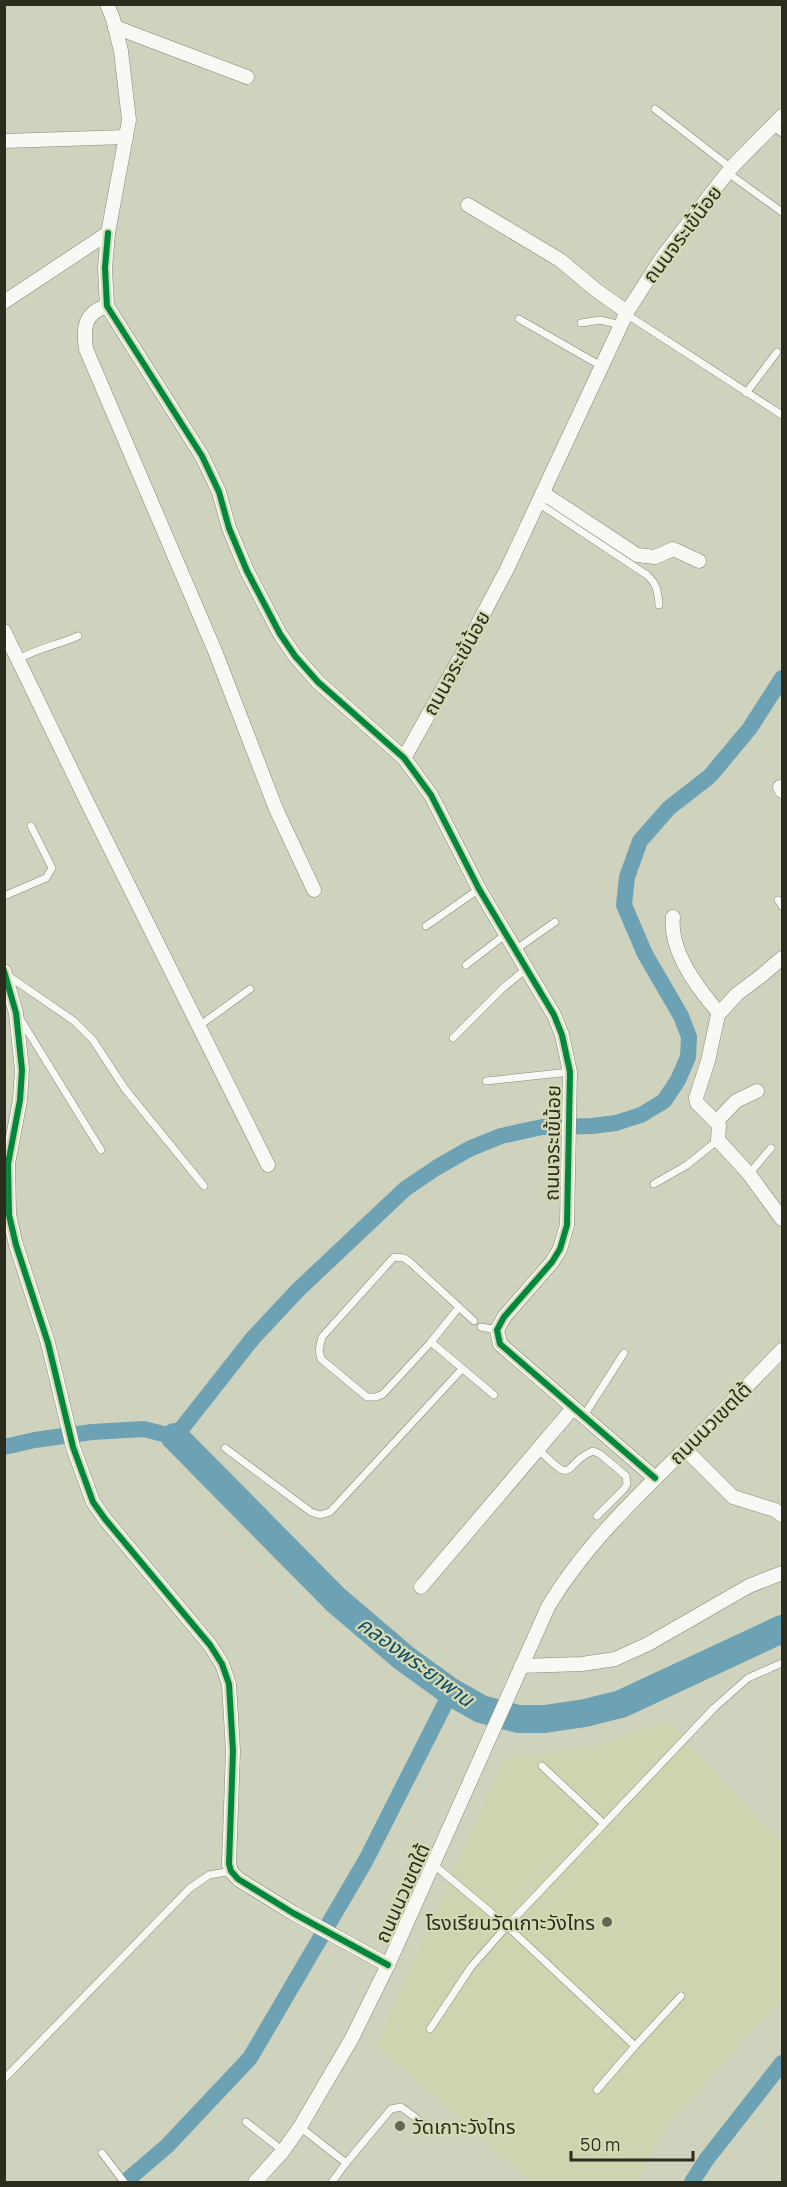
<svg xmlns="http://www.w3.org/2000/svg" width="787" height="2187" viewBox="0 0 787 2187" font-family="Manrope,'Noto Sans Thai',sans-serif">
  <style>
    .built { fill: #ced3b0 }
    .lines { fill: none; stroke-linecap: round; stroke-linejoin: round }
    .canal { stroke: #6da2b5; stroke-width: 16 }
    .river { stroke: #6da2b5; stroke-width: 28 }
    .lane-casing { stroke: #868878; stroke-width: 8 }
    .street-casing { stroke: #868878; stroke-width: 15 }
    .lane { stroke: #f8f8f5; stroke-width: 7 }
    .street { stroke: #f8f8f5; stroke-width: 14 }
    .cycleway-casing { stroke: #d5dab4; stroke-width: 10 }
    .cycleway { stroke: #00873e; stroke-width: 6 }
    .poi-dot { fill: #646655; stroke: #d5dab4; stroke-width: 2 }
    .labels { text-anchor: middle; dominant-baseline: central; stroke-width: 4.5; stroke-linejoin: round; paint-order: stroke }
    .street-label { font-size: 20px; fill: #2b2c1e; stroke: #d5dab4 }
    .poi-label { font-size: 20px; fill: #2b2c1e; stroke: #d5dab4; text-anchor: end }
    .water-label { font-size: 21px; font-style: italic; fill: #0f4c66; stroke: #d5dab4 }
  </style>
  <rect width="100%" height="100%" fill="#cfd2bc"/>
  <path class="built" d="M667,1720L782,1842V2001L722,2064L666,2127L637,2182H532L376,2045L504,1758L596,1746Z"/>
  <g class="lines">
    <g class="canal">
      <path d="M4,1447L35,1440L92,1432L144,1429L175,1437L253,1338L298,1290L405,1189L436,1168L469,1149L501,1136L542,1127L592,1126L616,1123L641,1115L664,1101L678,1080L688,1057L689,1037L681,1016L645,954L624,905L627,877L640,841L669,808L710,776L750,728L782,678"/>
      <path d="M125,2182L167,2146L250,2058L366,1860L451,1692"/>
      <path d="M692,2182L706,2160L782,2063"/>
    </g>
    <path class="river" d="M175,1437L336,1600L404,1658L451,1692L481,1709L518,1719H545L585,1713L621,1704L782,1629"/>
    <defs>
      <g id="lane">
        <path d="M655,109L731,168"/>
        <path d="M772,126L782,133"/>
        <path d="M728,173L782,212"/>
        <path d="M626,314L782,415"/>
        <path d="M519,319L601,366"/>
        <path d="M581,323L600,320L621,325"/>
        <path d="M746,393L777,352"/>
        <path d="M538,503L647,575C657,584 658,592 659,605"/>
        <path d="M19,659C38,648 58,645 78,636"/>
        <path d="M4,896L46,878L52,868L31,826"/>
        <path d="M778,900L782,906"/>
        <path d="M426,926L479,889"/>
        <path d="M515,950L555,922"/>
        <path d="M466,965L506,934"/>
        <path d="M7,975L74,1021L93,1040L125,1089L204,1186"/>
        <path d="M19,1017L101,1150"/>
        <path d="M199,1026L250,989"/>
        <path d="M453,1038L504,987L526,969"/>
        <path d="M486,1081L570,1072"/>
        <path d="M749,1174L771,1148"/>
        <path d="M654,1184L687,1165L718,1140"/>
        <path d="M459,1307L431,1342L383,1394L376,1397H367L321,1359L319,1350L322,1337L394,1257L404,1258L410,1262L474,1321"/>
        <path d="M481,1327L497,1330"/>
        <path d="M431,1342L494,1395"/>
        <path d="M583,1417L624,1353"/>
        <path d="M225,1448L311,1512L320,1515L330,1512L462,1369"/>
        <path d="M539,1450C577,1488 561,1464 593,1451L600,1454L626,1476L627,1484L624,1489L597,1516"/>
        <path d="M542,1766L603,1823"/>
        <path d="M433,1864L507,1926L714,1708L748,1678L782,1663"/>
        <path d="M430,2029L471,1967L507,1926L635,2046L681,1996"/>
        <path d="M4,2079L190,1888L209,1875L231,1871"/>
        <path d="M597,2090L635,2046"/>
        <path d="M246,2122L283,2151"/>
        <path d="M300,2127L346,2163L391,2109L401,2107L427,2126"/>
        <path d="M102,2153L124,2182"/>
        <path d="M332,2182L346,2163"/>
      </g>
      <g id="street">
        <path d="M115,27L247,77"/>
        <path d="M4,141L126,137"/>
        <path d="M468,205L560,260L596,290L627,312"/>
        <path d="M108,233L105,268L107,306L202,456L219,492L229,528L247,571L280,634L295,656L318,682L404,758L431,795L479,889L554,1015L562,1035L570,1072L567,1225L560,1249L552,1262L504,1317L497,1330L500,1344L655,1478"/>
        <path d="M4,302L108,233L129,120L121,51L113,19L107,4"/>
        <path d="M107,306C84,313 83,328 86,349L215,651L276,809L314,890"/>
        <path d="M543,493L637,555L655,557L673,549L699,561"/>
        <path d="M4,631L88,804L268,1165"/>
        <path d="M404,758L459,660L507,569L627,312L663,256L731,168L782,116"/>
        <path d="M780,787L782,791"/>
        <path d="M673,917C669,950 698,989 719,1013"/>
        <path d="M782,958L761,976L737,994L718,1015L708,1061L696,1098L697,1103L719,1125L718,1140L749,1174L782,1219"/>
        <path d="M4,971L16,1013L22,1070L20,1100L8,1164L9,1215L16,1245L48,1343L73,1447L93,1502L105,1519L210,1645L222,1664L229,1684L233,1751L229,1864L231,1871L238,1879L293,1913L388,1965"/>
        <path d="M717,1121L736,1101L757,1091"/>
        <path d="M685,1449L733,1497L775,1510L782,1515"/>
        <path d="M421,1587L573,1408"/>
        <path d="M521,1666L582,1664L615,1659L648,1644L749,1586L782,1573"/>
        <path d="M255,2182L283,2151L300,2127L352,2038L388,1965L548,1607C583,1548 634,1499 683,1451C717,1418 749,1384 782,1350"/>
      </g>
    </defs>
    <use href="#lane" class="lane-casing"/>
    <use href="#street" class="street-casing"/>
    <use href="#lane" class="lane"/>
    <use href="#street" class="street"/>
    <defs>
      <g id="cycleway">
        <path d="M108,233L105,268L107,306L202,456L219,492L229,528L247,571L280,634L295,656L318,682L404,758L431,795L479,889L554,1015L562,1035L570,1072L567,1225L560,1249L552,1262L504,1317L497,1330L500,1344L655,1478"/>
        <path d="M4,971L16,1013L22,1070L20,1100L8,1164L9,1215L16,1245L48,1343L73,1447L93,1502L105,1519L210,1645L222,1664L229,1684L233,1751L229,1864L231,1871L238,1879L293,1913L388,1965"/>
      </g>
    </defs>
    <use href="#cycleway" class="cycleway-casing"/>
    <use href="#cycleway" class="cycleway"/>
  </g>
  <g class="poi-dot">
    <circle cx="607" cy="1922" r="6"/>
    <circle cx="400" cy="2126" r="6"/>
  </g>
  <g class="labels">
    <g class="street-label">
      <text transform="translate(682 234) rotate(-53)">ถนนจระเข้น้อย</text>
      <text transform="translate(456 663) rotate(-61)">ถนนจระเข้น้อย</text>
      <text transform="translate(552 1143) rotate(-89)">ถนนจระเข้น้อย</text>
      <text transform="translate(710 1423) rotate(-45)">ถนนนวเขตใต้</text>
      <text transform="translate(402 1893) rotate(-66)">ถนนนวเขตใต้</text>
    </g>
    <g class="poi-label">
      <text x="595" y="1922">โรงเรียนวัดเกาะวังไทร</text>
      <text x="412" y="2126" text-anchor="start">วัดเกาะวังไทร</text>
    </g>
    <g class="water-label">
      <text transform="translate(416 1661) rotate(36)">คลองพระยาพาน</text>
    </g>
  </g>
  <rect width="787" height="2187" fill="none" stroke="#2b2c1e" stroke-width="12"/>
  <path d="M571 2151v9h122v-9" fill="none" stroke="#2b2c1e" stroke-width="3"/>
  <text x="580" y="2151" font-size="18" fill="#2b2c1e" stroke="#d5dab4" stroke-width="4.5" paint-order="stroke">50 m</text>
</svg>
